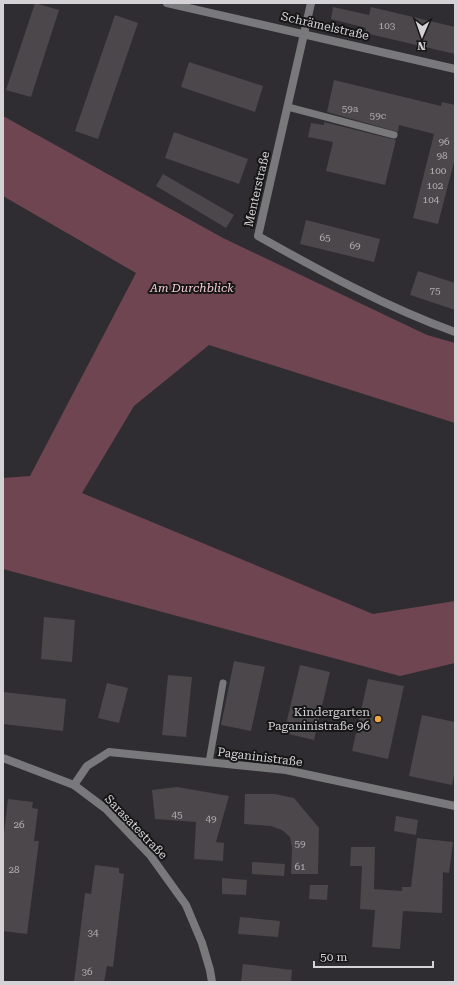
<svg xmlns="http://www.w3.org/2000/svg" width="458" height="985" viewBox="0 0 458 985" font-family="'Roboto Serif',serif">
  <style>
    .green { fill: #6f4552 }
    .building { fill: #4b474a }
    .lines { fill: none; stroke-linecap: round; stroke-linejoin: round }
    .service { stroke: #79797b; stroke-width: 7 }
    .minor { stroke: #79797b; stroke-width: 8 }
    .poi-dot { fill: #f0a63f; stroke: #171617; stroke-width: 1.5 }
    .labels { text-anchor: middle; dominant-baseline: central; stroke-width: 4; stroke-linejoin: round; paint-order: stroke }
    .number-label { font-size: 10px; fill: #b2afb2 }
    .street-label { font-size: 12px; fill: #d4d2d5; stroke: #171617 }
    .park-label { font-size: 12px; font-style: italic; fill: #f4cbd6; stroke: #171617 }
    .poi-label { font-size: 12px; fill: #d4d2d5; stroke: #171617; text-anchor: end }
  </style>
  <rect width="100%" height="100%" fill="#2f2d31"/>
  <path class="green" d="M3,116L223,238L427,335L455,343V423L209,345L134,406L82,493L373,614L455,601V663L400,676L3,569V478L30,476L136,273L3,196Z"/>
  <g class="building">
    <path d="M35,3L59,10L31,97L6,90Z"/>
    <path d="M333,7L369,15L371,7L455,27V54L365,33L366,28L331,19Z"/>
    <path d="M115,15L138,23L98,139L75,131Z"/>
    <path d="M189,62L263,86L255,112L181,87Z"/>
    <path d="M334,80L441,106L442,102L455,105V158L438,224L413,218L434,134L399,125L398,132L327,112Z"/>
    <path d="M324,122L396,140L385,185L326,171L333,142L308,137L311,123L324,125Z"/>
    <path d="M174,132L248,159L239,184L165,158Z"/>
    <path d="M163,174L234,215L226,228L156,186Z"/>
    <path d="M306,220L380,239L374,262L300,244Z"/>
    <path d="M418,271L455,283V310L410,295Z"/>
    <path d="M44,617L75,620L72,662L41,659Z"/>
    <path d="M234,661L265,667L251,731L221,725Z"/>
    <path d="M300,665L330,672L314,740L284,733Z"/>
    <path d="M168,675L192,677L186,737L162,735Z"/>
    <path d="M368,679L404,686L388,759L352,751Z"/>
    <path d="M107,683L128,688L119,723L98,718Z"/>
    <path d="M3,692L66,699L63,731L3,724Z"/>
    <path d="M422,715L455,722V770L452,785L409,776Z"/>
    <path d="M177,787L229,796L216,842L224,843L223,861L194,859L196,822L155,819L152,790Z"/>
    <path d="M245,794H275L294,798L319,828L318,874H291L292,847L290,837L282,830L271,826L244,824Z"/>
    <path d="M8,799L33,802L32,808L38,809L34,841H39L27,934L3,931V842Z"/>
    <path d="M396,816L418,820L416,835L394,831Z"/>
    <path d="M417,838L453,842L449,873L443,872L442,913L403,911L400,949L372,947L375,910L360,909L362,866H350L351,847H375L374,889L402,891V887H411Z"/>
    <path d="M252,862L285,864L284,876L252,874Z"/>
    <path d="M95,865L119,868V873L124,874L113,967L107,966L104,982H74L85,893L91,894Z"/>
    <path d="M222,878L247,880L246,895L222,894Z"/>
    <path d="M310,885H328L327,900L309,899Z"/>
    <path d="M240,917L280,921L278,937L238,934Z"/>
    <path d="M243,964L292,970L291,982H241Z"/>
  </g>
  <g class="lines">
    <g class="service">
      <path d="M288,107L394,135"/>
      <path d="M209,762L223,683"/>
    </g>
    <g class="minor">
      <path d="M167,3L455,69"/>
      <path d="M311,3L258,236C322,272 386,307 455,332"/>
      <path d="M3,758L74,785L106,809L150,855L186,905L202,943L210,970L212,982"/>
      <path d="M74,785L87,766L109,752L286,770L455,806"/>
    </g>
  </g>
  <circle class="poi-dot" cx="378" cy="719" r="4"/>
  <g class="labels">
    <g class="number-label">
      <text x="387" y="25">103</text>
      <text x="350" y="108">59a</text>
      <text x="378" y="115">59c</text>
      <text x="444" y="141">96</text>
      <text x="442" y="155">98</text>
      <text x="438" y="170">100</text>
      <text x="435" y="185">102</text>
      <text x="431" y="199">104</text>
      <text x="325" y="237">65</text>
      <text x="355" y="245">69</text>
      <text x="435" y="290">75</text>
      <text x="177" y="814">45</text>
      <text x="211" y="818">49</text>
      <text x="19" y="824">26</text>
      <text x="300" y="843">59</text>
      <text x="300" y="866">61</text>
      <text x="14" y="869">28</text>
      <text x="93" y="932">34</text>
      <text x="87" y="971">36</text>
    </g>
    <g class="street-label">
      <text transform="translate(325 26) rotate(13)">Schrämelstraße</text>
      <text transform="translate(257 189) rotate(-77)">Menterstraße</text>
      <text transform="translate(260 757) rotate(7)">Paganinistraße</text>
      <text transform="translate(136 827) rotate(46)">Sarasatestraße</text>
    </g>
    <g class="park-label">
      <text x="192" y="288">Am Durchblick</text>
    </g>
    <g class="poi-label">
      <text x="370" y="712">Kindergarten<tspan x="370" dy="14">Paganinistraße 96</tspan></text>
    </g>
  </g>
  <rect width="458" height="985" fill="none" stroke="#d4d2d5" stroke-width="8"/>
  <g transform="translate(422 36) rotate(182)" stroke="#171617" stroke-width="3" paint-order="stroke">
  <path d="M0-3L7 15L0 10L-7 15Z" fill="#d4d2d5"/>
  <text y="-6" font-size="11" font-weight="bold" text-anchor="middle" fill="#d4d2d5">N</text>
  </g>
  <path d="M314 961v6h119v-6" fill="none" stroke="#d4d2d5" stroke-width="2"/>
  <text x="320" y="961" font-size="12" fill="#d4d2d5" stroke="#171617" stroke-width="3" paint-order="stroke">50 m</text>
</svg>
